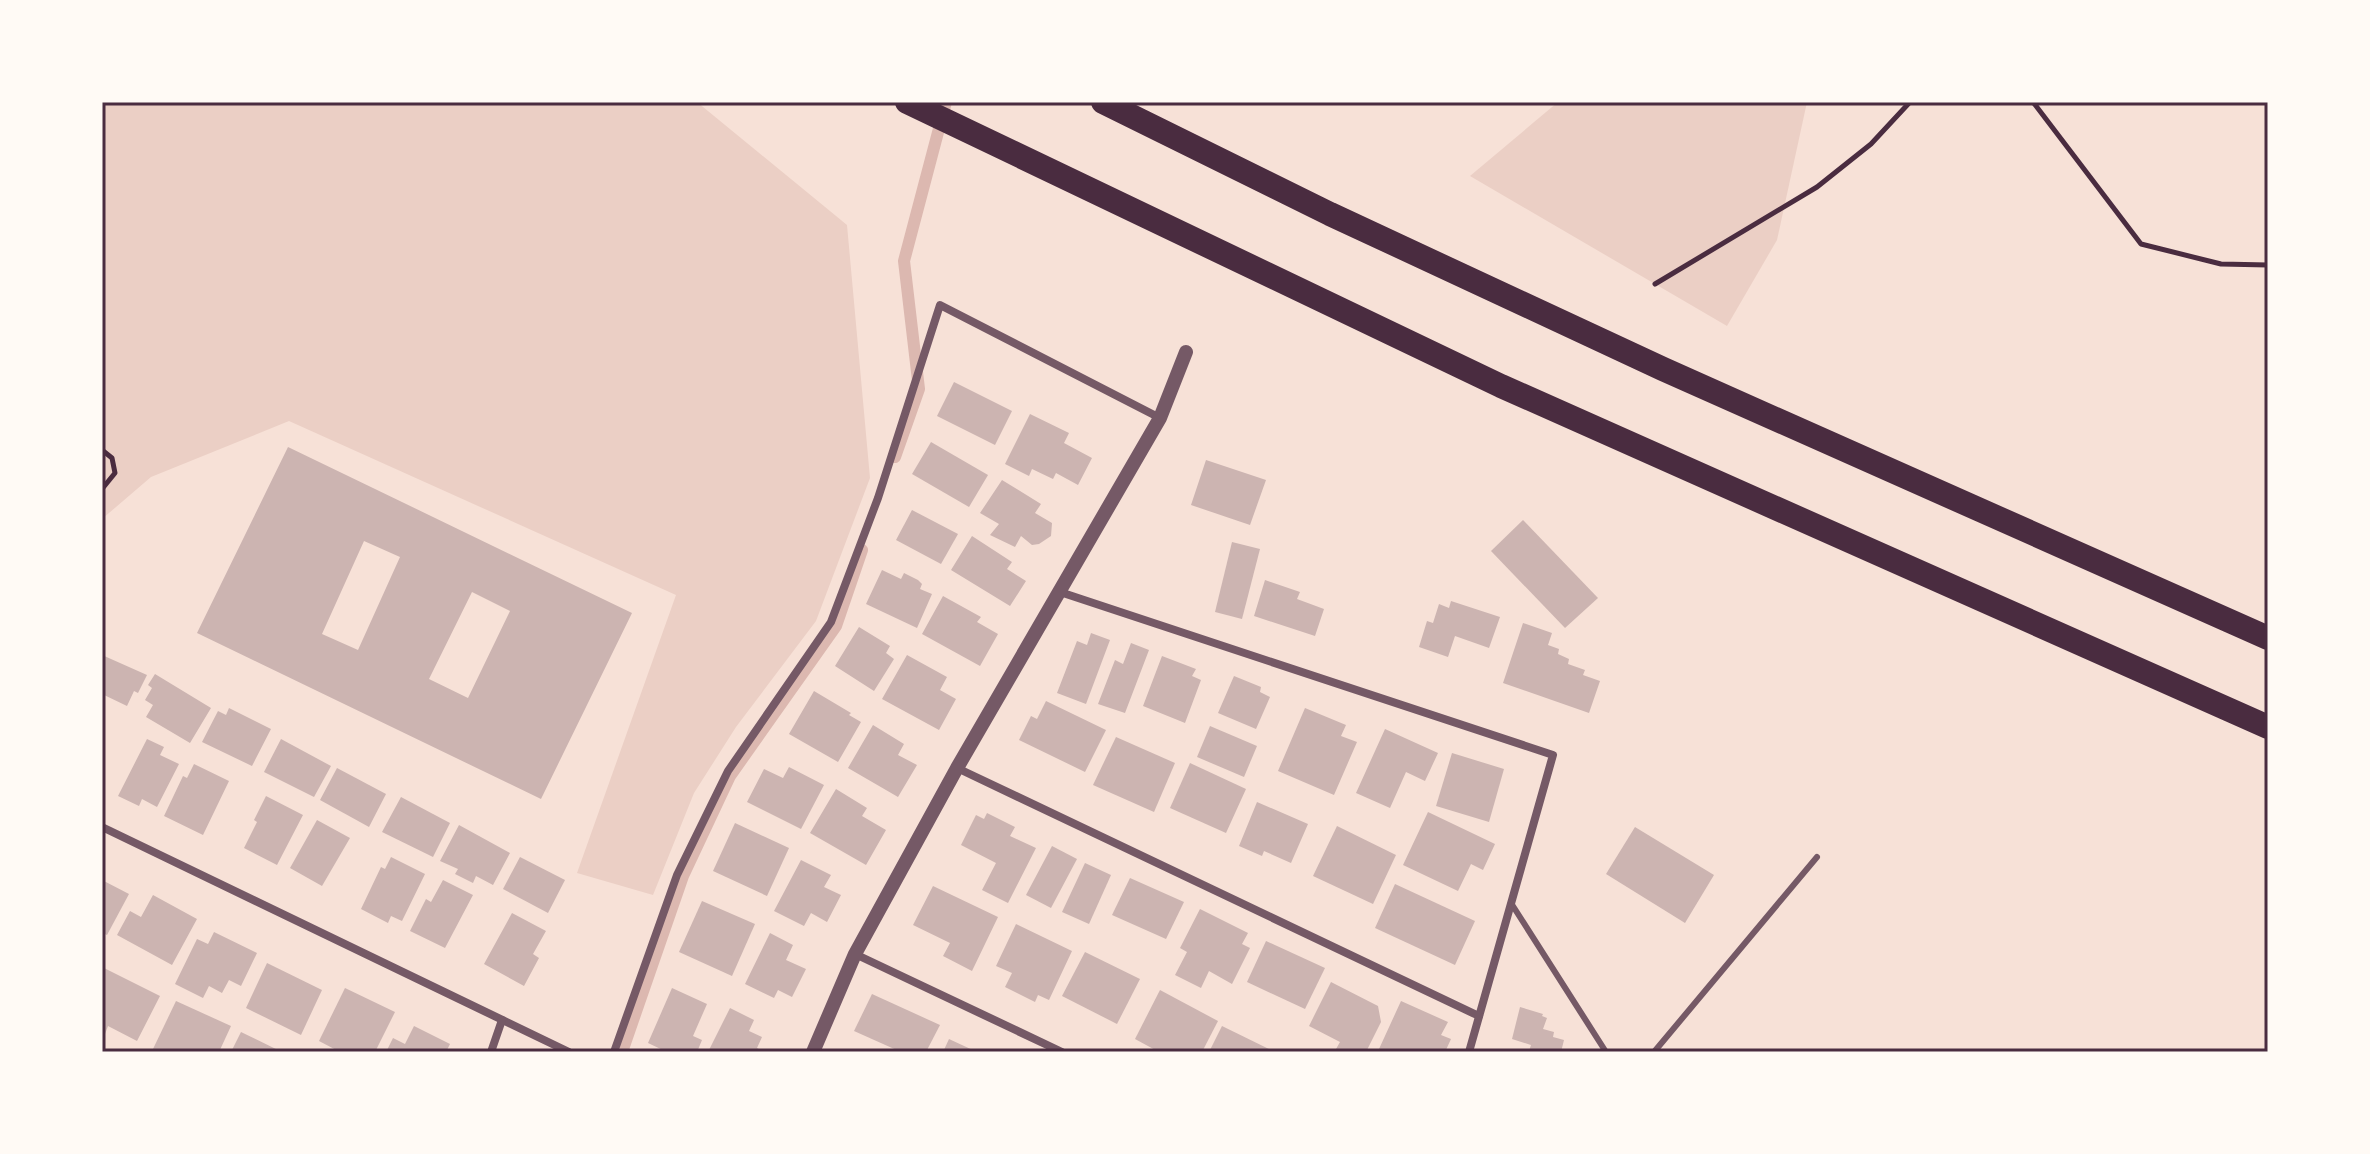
<svg xmlns="http://www.w3.org/2000/svg" width="2370" height="1154" viewBox="0 0 2370 1154" font-family="Georgia,serif">
  <style>
    .green { fill: #ebcfc5 }
    .lines { fill: none; stroke-linecap: round; stroke-linejoin: round }
    .stream { stroke: #dcb8b0; stroke-width: 12 }
    .building { fill: #ccb4b1; fill-rule: evenodd }
    .path { stroke: #4a2c40; stroke-width: 5 }
    .service { stroke: #755966; stroke-width: 6 }
    .minor { stroke: #755966; stroke-width: 8 }
    .tertiary { stroke: #755966; stroke-width: 14 }
    .motorway { stroke: #4a2c40; stroke-width: 24 }
    .neatline { fill: none; stroke: #4a2c40; stroke-width: 3 }
  </style>
  <rect width="100%" height="100%" fill="#f7e1d7"/>
  <g class="green">
    <path d="M102,102H697L847,225L870,478L816,621L736,727L694,793L653,895L577,873L676,595L289,421L151,477L102,519Z"/>
    <path d="M1558,102H1807L1777,240L1727,326L1470,176Z"/>
  </g>
  <g class="lines">
    <g class="stream">
      <path d="M895,457L919,389L904,261L946,102"/>
      <path d="M622,1052L683,876L730,776L836,626L862,550"/>
    </g>
  </g>
  <g class="building">
    <path d="M954,382L1012,411L995,445L937,416Z"/>
    <path d="M1030,414L1069,433L1064,443L1092,458L1078,485L1056,473L1053,479L1032,469L1029,476L1005,464Z"/>
    <path d="M931,442L988,475L969,507L912,474Z"/>
    <path d="M288,447L632,613L541,799L197,633ZM364,541L400,557L358,650L322,634ZM472,592L510,611L468,698L429,679Z"/>
    <path d="M1206,460L1266,480L1250,525L1191,505Z"/>
    <path d="M1002,480L1041,504L1035,513L1052,523L1051,536L1039,544L1032,545L1021,536L1015,547L990,535L999,524L980,513Z"/>
    <path d="M912,510L958,534L941,564L896,540Z"/>
    <path d="M1523,520L1598,598L1565,628L1491,551Z"/>
    <path d="M972,536L1012,562L1007,569L1026,581L1010,606L951,570Z"/>
    <path d="M1232,542L1260,549L1242,619L1215,612Z"/>
    <path d="M882,570L901,579L904,573L918,580L922,584L920,589L932,594L917,628L866,604Z"/>
    <path d="M1265,580L1300,592L1297,599L1324,609L1315,636L1254,616Z"/>
    <path d="M943,596L981,617L977,622L998,634L980,666L922,634Z"/>
    <path d="M1451,601L1500,617L1489,648L1455,636L1448,657L1419,647L1427,621L1433,623L1439,604L1449,608Z"/>
    <path d="M1523,623L1552,633L1548,645L1559,649L1558,654L1569,659L1568,664L1585,670L1583,675L1600,681L1589,713L1503,683Z"/>
    <path d="M859,627L890,646L886,653L894,659L874,691L835,666Z"/>
    <path d="M1091,633L1110,640L1086,704L1057,693L1077,641L1087,645Z"/>
    <path d="M1131,643L1149,650L1125,713L1098,704L1115,660L1123,664Z"/>
    <path d="M102,655L147,675L138,693L134,691L127,706L102,694Z"/>
    <path d="M907,655L947,677L940,690L956,699L939,730L882,699Z"/>
    <path d="M1162,656L1196,669L1192,676L1201,680L1185,723L1143,706Z"/>
    <path d="M155,674L211,708L190,743L146,717L153,705L145,700L152,688L148,685Z"/>
    <path d="M1234,676L1261,687L1260,692L1270,697L1256,729L1218,713Z"/>
    <path d="M814,691L851,713L849,715L861,722L838,762L789,734Z"/>
    <path d="M1046,701L1106,730L1085,772L1019,740L1031,716L1037,719Z"/>
    <path d="M229,708L271,729L252,766L202,742L218,711L226,715Z"/>
    <path d="M1305,708L1346,725L1341,736L1357,742L1334,795L1278,771Z"/>
    <path d="M873,725L904,744L898,755L917,765L898,797L848,768Z"/>
    <path d="M1210,726L1257,746L1244,777L1197,757Z"/>
    <path d="M1385,729L1438,753L1425,781L1406,772L1390,808L1356,793Z"/>
    <path d="M1116,737L1175,763L1154,812L1093,785Z"/>
    <path d="M147,739L164,747L160,755L179,764L157,807L142,799L139,806L118,796Z"/>
    <path d="M281,739L331,766L314,797L264,772Z"/>
    <path d="M1452,753L1504,769L1489,822L1436,806Z"/>
    <path d="M1190,763L1246,789L1226,833L1170,808Z"/>
    <path d="M194,764L229,781L203,835L164,816L183,776L187,778Z"/>
    <path d="M789,767L824,785L801,829L747,802L764,769L783,778Z"/>
    <path d="M337,768L386,794L369,827L320,800Z"/>
    <path d="M836,789L867,808L862,816L886,830L866,865L810,833Z"/>
    <path d="M266,796L303,815L277,865L244,848L257,822L254,820Z"/>
    <path d="M401,797L450,823L433,857L382,832Z"/>
    <path d="M1257,802L1308,824L1291,863L1264,851L1262,856L1239,846Z"/>
    <path d="M1428,812L1495,844L1483,870L1471,864L1458,891L1403,865Z"/>
    <path d="M987,813L1015,827L1010,836L1036,848L1008,903L982,890L996,863L961,845L976,815L984,819Z"/>
    <path d="M317,820L350,838L322,886L290,868Z"/>
    <path d="M735,823L789,848L767,896L713,871Z"/>
    <path d="M459,825L510,853L493,885L476,876L473,883L455,874L458,869L440,861Z"/>
    <path d="M1337,826L1396,855L1373,904L1313,876Z"/>
    <path d="M1635,827L1714,875L1685,923L1606,874Z"/>
    <path d="M1052,846L1077,859L1051,908L1026,895Z"/>
    <path d="M391,857L425,874L402,921L391,916L388,923L361,909L381,867L385,869Z"/>
    <path d="M520,857L565,880L548,913L503,889Z"/>
    <path d="M801,860L831,875L824,887L841,895L827,922L811,913L804,926L774,911Z"/>
    <path d="M1085,863L1111,875L1089,924L1062,912Z"/>
    <path d="M1130,878L1184,902L1166,939L1112,915Z"/>
    <path d="M102,880L129,894L107,935L102,933Z"/>
    <path d="M443,880L473,895L445,948L410,931L426,899L431,902Z"/>
    <path d="M1395,884L1475,921L1455,965L1375,928Z"/>
    <path d="M933,886L998,917L972,971L943,956L950,943L913,925Z"/>
    <path d="M153,895L197,919L172,965L117,935L130,911L141,917Z"/>
    <path d="M702,901L755,924L732,976L679,952Z"/>
    <path d="M1200,909L1248,933L1242,944L1250,948L1232,984L1209,971L1201,988L1175,975L1187,952L1180,948Z"/>
    <path d="M512,913L546,931L533,954L539,958L524,986L484,964Z"/>
    <path d="M1016,924L1072,951L1049,1000L1038,995L1035,1002L1005,987L1012,973L996,966Z"/>
    <path d="M214,932L257,953L241,986L229,980L222,993L209,986L203,998L175,984L197,939L208,944Z"/>
    <path d="M770,933L793,945L786,960L806,969L792,997L778,990L774,998L745,984Z"/>
    <path d="M1266,941L1325,968L1305,1009L1247,982Z"/>
    <path d="M1085,952L1140,979L1117,1024L1062,996Z"/>
    <path d="M267,963L322,990L301,1035L246,1008Z"/>
    <path d="M102,967L160,996L137,1041L108,1026L105,1034L102,1033Z"/>
    <path d="M1331,982L1378,1006L1381,1022L1366,1052H1342L1336,1049L1340,1042L1309,1026Z"/>
    <path d="M345,988L395,1012L375,1052H340L319,1041Z"/>
    <path d="M672,988L707,1004L693,1036L702,1040L697,1052H667L648,1043Z"/>
    <path d="M1160,990L1218,1021L1202,1052H1159L1135,1039Z"/>
    <path d="M872,994L940,1025L926,1052H901L854,1031Z"/>
    <path d="M176,1001L231,1026L219,1052H160L153,1049Z"/>
    <path d="M1401,1001L1448,1022L1441,1035L1451,1039L1445,1052H1386L1379,1049Z"/>
    <path d="M1520,1007L1543,1014L1542,1016L1547,1018L1543,1029L1554,1032L1553,1037L1564,1040L1561,1052H1532L1529,1051L1531,1045L1512,1039Z"/>
    <path d="M730,1008L754,1020L749,1031L762,1037L757,1048L764,1052H708Z"/>
    <path d="M414,1026L450,1044L446,1052H386L393,1038L405,1044Z"/>
    <path d="M1222,1026L1275,1052H1209Z"/>
    <path d="M241,1032L282,1052H231Z"/>
    <path d="M949,1039L977,1052H943Z"/>
  </g>
  <g class="lines">
    <g class="path">
      <path d="M2033,102L2141,244L2221,264L2268,265"/>
      <path d="M1655,284L1817,187L1871,144L1910,102"/>
      <path d="M102,450L112,458L115,473L102,489"/>
    </g>
    <g class="service">
      <path d="M1511,903L1606,1052"/>
      <path d="M1654,1052L1817,857"/>
    </g>
    <g class="minor">
      <path d="M1060,592L1553,755L1469,1052"/>
      <path d="M957,768L1479,1016"/>
      <path d="M102,827L569,1052"/>
      <path d="M855,954L1062,1052"/>
      <path d="M491,1052L502,1020"/>
      <path d="M614,1052L677,875L728,771L831,622L878,498L940,305L1160,418"/>
    </g>
    <path class="tertiary" d="M813,1052L855,954L957,768L1160,418L1186,352"/>
    <g class="motorway">
      <path d="M907,102L1501,386L2268,727"/>
      <path d="M1103,102L1330,214L1663,369L2268,638"/>
    </g>
  </g>
  <rect width="2370" height="1154" fill="none" stroke="#fffaf5" stroke-width="208"/>
  <rect x="104" y="104" width="2162" height="946" class="neatline"/>
</svg>
